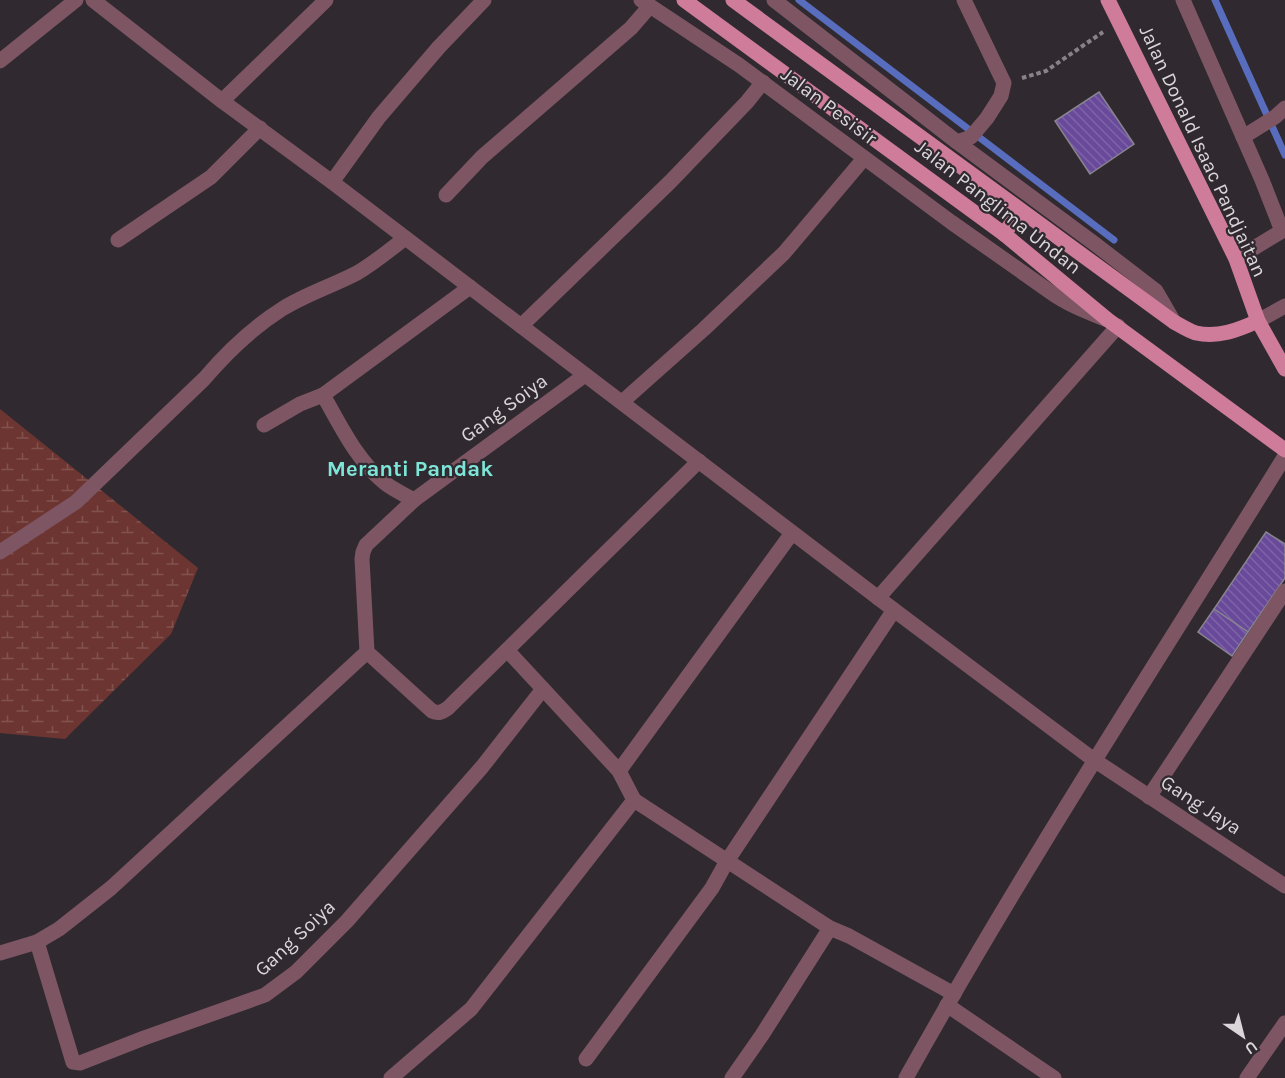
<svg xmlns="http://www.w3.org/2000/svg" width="1285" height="1078" viewBox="0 0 1285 1078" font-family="Karla,sans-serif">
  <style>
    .wetland { fill: url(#wetland-marsh) }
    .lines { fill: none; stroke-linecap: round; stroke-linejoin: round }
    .stream { stroke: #586dbd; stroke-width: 7 }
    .building { fill: url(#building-back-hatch); stroke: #87848e; stroke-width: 1.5 }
    .path { stroke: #888387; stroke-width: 4; stroke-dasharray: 4.5 3; stroke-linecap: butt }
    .minor { stroke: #7e5663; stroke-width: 15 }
    .primary { stroke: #cf7c9a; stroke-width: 15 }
    .labels { text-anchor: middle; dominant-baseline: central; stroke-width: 4.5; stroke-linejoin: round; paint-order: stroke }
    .street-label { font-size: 20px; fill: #dad6d9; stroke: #302a30 }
    .quarter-label { font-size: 22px; font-weight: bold; fill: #7de6d8; stroke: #302a30 }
  </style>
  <defs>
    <pattern id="wetland-marsh" width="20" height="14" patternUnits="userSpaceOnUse" patternTransform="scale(1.5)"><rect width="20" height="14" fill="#6d3531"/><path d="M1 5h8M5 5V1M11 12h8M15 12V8" fill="none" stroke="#81524e"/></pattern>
    <pattern id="building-back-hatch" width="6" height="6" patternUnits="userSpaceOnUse" patternTransform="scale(1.5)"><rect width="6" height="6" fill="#694a9a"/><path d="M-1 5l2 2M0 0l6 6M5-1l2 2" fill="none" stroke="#7e63a8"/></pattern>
  </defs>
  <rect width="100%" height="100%" fill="#302a30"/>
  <path class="wetland" d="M0,409L198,568L171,634L65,739L0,733Z"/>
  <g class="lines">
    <g class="stream">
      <path d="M799,0L1114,240"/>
      <path d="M1215,0L1285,155"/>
    </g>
  </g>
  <g class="building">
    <path d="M1099,92L1134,144L1090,174L1055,121Z"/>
    <path d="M1266,532L1285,544V578L1248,632L1214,609Z"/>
    <path d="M1214,609L1248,632L1232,656L1198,632Z"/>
  </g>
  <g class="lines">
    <path class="path" d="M1022,78L1046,71L1103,32"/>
    <g class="minor">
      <path d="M93,0L222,101L332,182L894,610L1094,760L1285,886"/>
      <path d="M641,0L739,65L951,222L1049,291C1067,304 1085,311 1105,319"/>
      <path d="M774,0L957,142L1095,244L1156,291L1174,322"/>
      <path d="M1183,0L1262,180L1282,231L1236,259"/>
      <path d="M0,61L76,0"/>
      <path d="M222,101L326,0"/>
      <path d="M1243,137L1275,117L1285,108"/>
      <path d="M957,142L971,137L987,118L1001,96L1004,83L964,0"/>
      <path d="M332,182L379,117L439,47L484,0"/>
      <path d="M446,195L482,157L631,28L650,6"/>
      <path d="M118,240L211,177L260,128"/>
      <path d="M1258,321L1285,306"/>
      <path d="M521,326L670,182L747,102L763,82"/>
      <path d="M585,375L414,500L366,545L363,552L362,559L367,652L432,711C439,714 442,712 448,708L699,461"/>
      <path d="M622,402L704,329L784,253L861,162L864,158"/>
      <path d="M264,425L300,404L323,395"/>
      <path d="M414,500C405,495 394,490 385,483C357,461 341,426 323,395L470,287"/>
      <path d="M0,552L76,502L204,379C227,352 252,328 282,309C306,294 332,286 357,273C374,263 390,250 405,238"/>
      <path d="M878,598L1118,326"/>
      <path d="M507,650L619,771L792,533"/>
      <path d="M1149,797L1285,591"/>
      <path d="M634,800L830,928L849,936L954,994"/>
      <path d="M37,942L73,1062L80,1063L144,1038L265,995L296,972L347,921L482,767L543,689"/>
      <path d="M0,953L37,942L59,929L111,888L367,652"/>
      <path d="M947,1005L1054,1078"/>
      <path d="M586,1059L712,888L727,861L894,610"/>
      <path d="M391,1078L471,1009L634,800L619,771"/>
      <path d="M732,1078L762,1035L830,928"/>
      <path d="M906,1078C1024,866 1157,663 1285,456"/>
      <path d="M1247,1078L1285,1023"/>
    </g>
    <g class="primary">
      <path d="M684,0L1004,234L1108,320L1285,450"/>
      <path d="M733,0L1174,322C1181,326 1189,331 1196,333C1218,338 1238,330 1258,321"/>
      <path d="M1108,0L1236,259L1258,321L1285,369"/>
      <path d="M1004,234L1020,211"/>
    </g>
  </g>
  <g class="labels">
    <g class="street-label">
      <text transform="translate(829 106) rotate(37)">Jalan Pesisir</text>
      <text transform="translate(1203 151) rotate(65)">Jalan Donald Isaac Pandjaitan</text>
      <text transform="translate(998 207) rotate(38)">Jalan Panglima Undan</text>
      <text transform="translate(504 408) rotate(-36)">Gang Soiya</text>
      <text transform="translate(1201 805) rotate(33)">Gang Jaya</text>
      <text transform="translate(295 938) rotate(-43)">Gang Soiya</text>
    </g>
    <g class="quarter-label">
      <text x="410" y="469">Meranti Pandak</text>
    </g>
  </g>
  <g transform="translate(1243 1036) rotate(145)" stroke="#302a30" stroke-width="4.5" paint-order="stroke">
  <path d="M0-4.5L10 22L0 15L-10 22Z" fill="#dad6d9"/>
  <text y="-9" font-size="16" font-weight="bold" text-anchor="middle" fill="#dad6d9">U</text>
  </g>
</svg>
